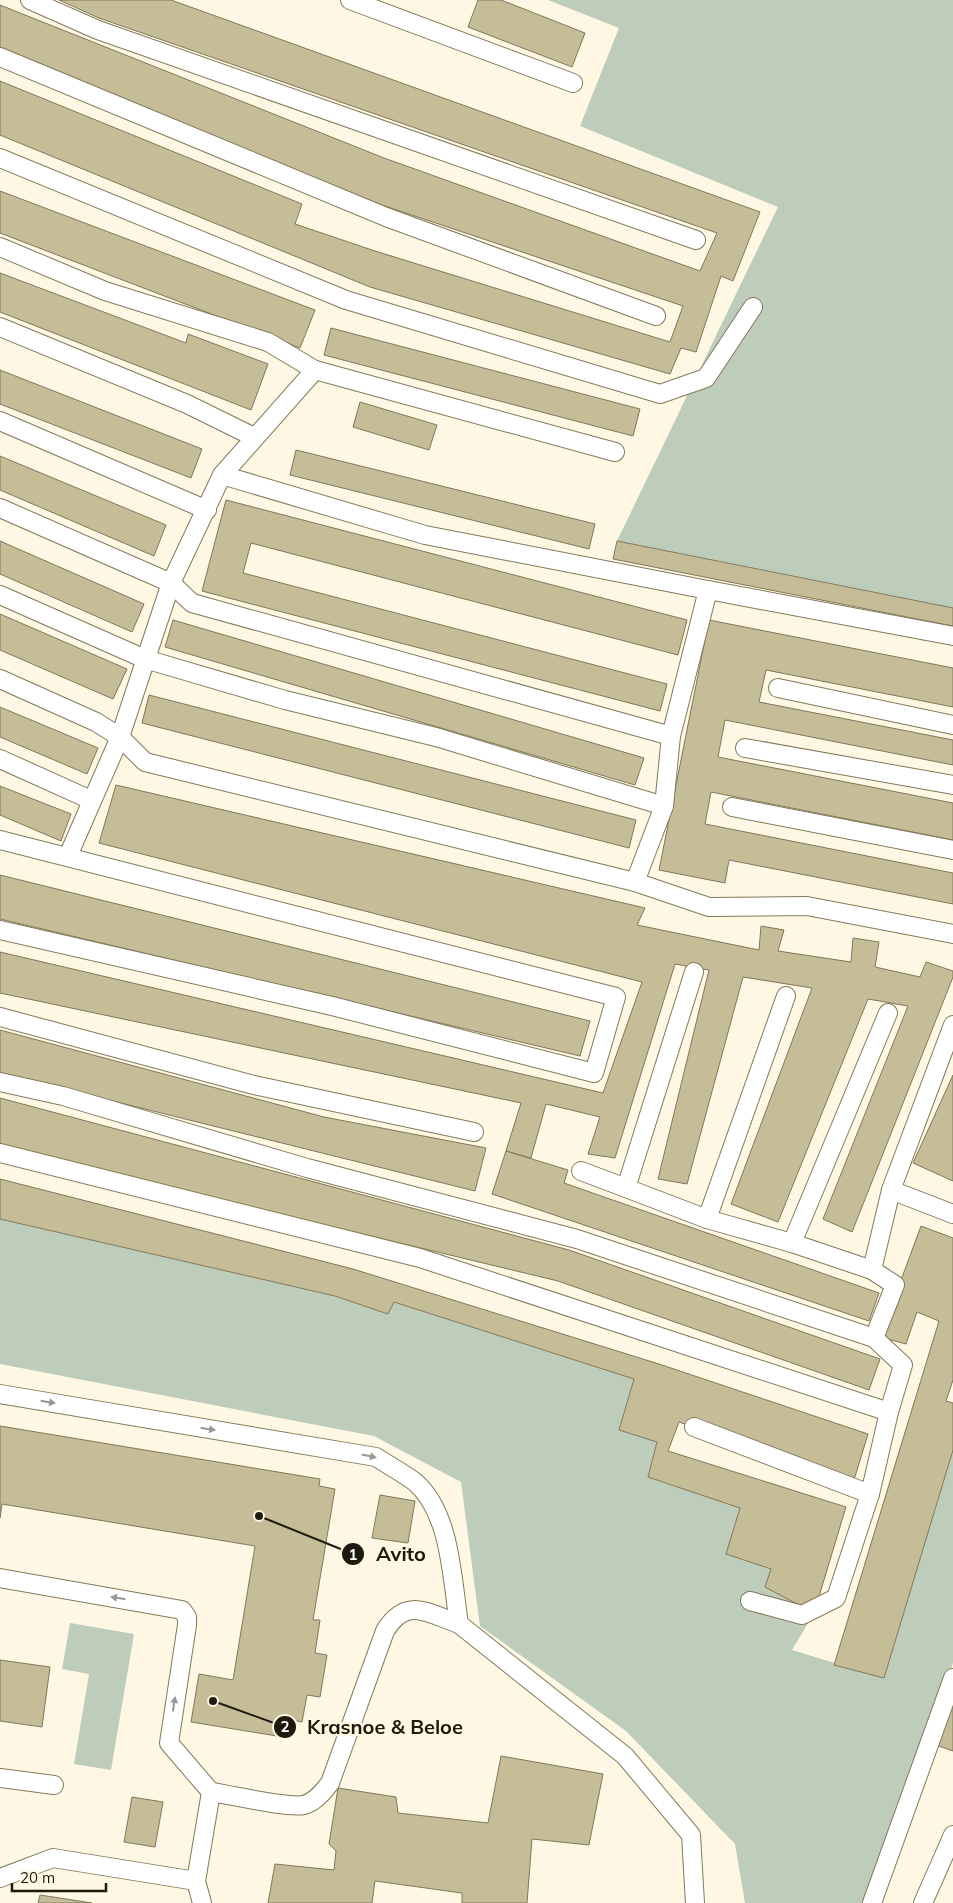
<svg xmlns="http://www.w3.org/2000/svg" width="953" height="1903" viewBox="0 0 953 1903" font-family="Mulish,sans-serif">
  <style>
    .green { fill: #beccba }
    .building { fill: #c5bc98; stroke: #817859 }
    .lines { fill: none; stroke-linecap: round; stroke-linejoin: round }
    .service-casing { stroke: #837a5b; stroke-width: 20 }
    .service { stroke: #fff; stroke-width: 18 }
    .oneway { fill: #999892 }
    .leader { fill: none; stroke: #1d1a0d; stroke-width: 2 }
    .callout-dot { fill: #1d1a0d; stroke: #fdf7e3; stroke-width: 2 }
    .mark-label { font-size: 15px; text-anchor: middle; font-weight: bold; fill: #fff }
    .callout-label { font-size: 20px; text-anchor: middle; font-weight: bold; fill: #1d1a0d; stroke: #fdf7e3; stroke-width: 5; stroke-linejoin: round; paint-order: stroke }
  </style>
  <rect width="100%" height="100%" fill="#fdf7e3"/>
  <g class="green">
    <path d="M548,0H953V608L617,541L778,207L580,126L619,28Z"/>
    <path d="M0,1219L335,1296L388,1314L394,1302L634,1379L619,1430L657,1442L648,1477L740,1508L726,1554L771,1569L766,1587L814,1613L792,1650L884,1678L953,1450V1663L924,1746L863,1903H745L735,1844L626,1731L480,1626L461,1482L374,1436L0,1364Z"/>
    <path d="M70,1623L134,1634L111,1770L74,1764L89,1674L62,1669Z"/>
  </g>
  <g class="building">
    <path d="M59,0H171L760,212L733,281L721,276L696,352L681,348L670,374L370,287L0,135V81L302,204L295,224L375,251L670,342L683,306L376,203L0,47V5L384,158L700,271L717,233L99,18Z"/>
    <path d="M478,0H501L585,33L572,67L468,27Z"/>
    <path d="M0,191L315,310L300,348L0,233Z"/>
    <path d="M0,273L186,343L188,334L268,364L251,410L0,312Z"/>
    <path d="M331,328L640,409L633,436L324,355Z"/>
    <path d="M0,370L202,449L191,478L0,404Z"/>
    <path d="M360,402L437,425L429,450L353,427Z"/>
    <path d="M296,450L595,524L589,549L290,475Z"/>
    <path d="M0,456L166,525L154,556L0,490Z"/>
    <path d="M226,500L687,620L678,655L251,543L243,573L667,684L660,711L202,591Z"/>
    <path d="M0,541L144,604L132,632L0,574Z"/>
    <path d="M617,541L953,608V626L613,559Z"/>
    <path d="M0,614L127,669L113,699L0,650Z"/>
    <path d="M173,620L644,758L635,785L165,647Z"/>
    <path d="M709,620L953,668V707L766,670L759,702L953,740V765L725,720L718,757L953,803V840L711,792L705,824L953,873V904L729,860L725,883L659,870Z"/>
    <path d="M149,695L636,820L629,848L142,723Z"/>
    <path d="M0,707L98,748L87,774L0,737Z"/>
    <path d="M116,785L645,908L637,925L759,950L761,926L784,930L778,951L851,962L853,938L879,942L875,967L920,977L926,962L953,971V977L852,1232L823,1219L908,1006L868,999L778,1222L731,1204L812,988L743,977L687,1184L658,1179L709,970L675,964L615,1158L588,1154L600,1117L546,1104L531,1158L506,1151L521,1103L0,993V952L603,1093L642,982L99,843Z"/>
    <path d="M0,786L71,814L61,841L0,815Z"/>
    <path d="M0,875L590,1021L580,1056L0,919Z"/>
    <path d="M0,1030L324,1117L486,1148L475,1191L0,1073Z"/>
    <path d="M953,1075V1181L913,1163Z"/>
    <path d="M0,1098L569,1250L880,1359L869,1390L558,1281L0,1147Z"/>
    <path d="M506,1151L568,1170L564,1183L879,1293L869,1321L492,1194Z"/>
    <path d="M0,1179L353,1269L659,1364L868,1434L854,1480L679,1422L668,1451L846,1507L814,1613L765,1587L771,1569L726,1554L740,1508L648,1477L657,1442L619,1430L634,1379L394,1302L388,1314L335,1296L0,1219Z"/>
    <path d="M921,1226L953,1238V1380L946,1401L953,1403V1450L884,1678L834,1665L939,1321L917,1312L906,1344L880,1337Z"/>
    <path d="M0,1426L320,1479L319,1486L335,1489L313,1620H320L315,1653L327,1655L320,1697L307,1695L302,1722L292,1720L289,1738L191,1722L199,1674L233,1680L255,1546L2,1504L0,1518Z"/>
    <path d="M380,1495L415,1501L408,1543L372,1538Z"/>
    <path d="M0,1660L50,1667L42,1727L0,1721Z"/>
    <path d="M953,1703V1751L936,1745Z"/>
    <path d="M501,1756L603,1774L589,1845L532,1839L527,1903H462V1893L375,1881L372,1903H268L275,1864L334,1870L336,1851L329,1844L338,1788L396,1797L398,1813L488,1823Z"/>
    <path d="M132,1797L163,1802L155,1847L124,1842Z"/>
    <path d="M40,1895L92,1903H38Z"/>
  </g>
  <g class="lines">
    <defs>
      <g id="service">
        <path d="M30,0L98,30L696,240"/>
        <path d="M350,0L573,83"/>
        <path d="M0,57L386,217L656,316"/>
        <path d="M0,158L346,300L660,394L706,378L753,307"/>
        <path d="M0,247L105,291L268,342L315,370"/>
        <path d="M0,327L187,404L254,437"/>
        <path d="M0,421L207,510"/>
        <path d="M222,475L315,370L615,452"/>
        <path d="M0,508L171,583L192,603L671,736L664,806L635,882"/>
        <path d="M0,595L145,659L285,700L436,737L664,806"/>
        <path d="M0,679L96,722L120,737L171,583L222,475L425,535L708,590"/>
        <path d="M778,688L953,725"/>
        <path d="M671,736L708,590L953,636"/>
        <path d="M745,748L953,785"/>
        <path d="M0,759L91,800"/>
        <path d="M732,807L953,850"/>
        <path d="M0,840L616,997L594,1073L332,1006L0,930"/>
        <path d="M68,856L120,737L145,762L635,882L709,907L807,906L953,934"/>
        <path d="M694,972L626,1188L707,1219L792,1243L872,1270L891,1190L953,1025"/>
        <path d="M0,1017L254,1085L474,1132"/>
        <path d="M0,1082L63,1096L307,1168L577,1239L874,1338L903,1365L889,1412"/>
        <path d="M0,1153L420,1258L889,1412L870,1494L836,1598L802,1615L750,1601"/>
        <path d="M581,1171L626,1188"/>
        <path d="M891,1190L953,1214"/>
        <path d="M707,1219L786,996"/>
        <path d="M792,1243L888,1013"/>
        <path d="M872,1270L895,1285L874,1338"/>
        <path d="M0,1394L376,1457C388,1465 403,1473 415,1482C451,1513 452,1580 459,1624L625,1756L691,1835L695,1903"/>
        <path d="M694,1427L870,1494"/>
        <path d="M0,1578L182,1610L187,1617V1625L169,1743L211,1792"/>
        <path d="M0,1778L54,1785"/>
        <path d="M0,1878L53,1858L196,1881"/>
        <path d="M202,1903L196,1881L211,1792C232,1795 285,1808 304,1805C315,1802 323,1792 330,1783L385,1631C406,1596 428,1613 459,1624"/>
        <path d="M872,1903L953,1678"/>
        <path d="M923,1903L953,1835"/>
      </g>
    </defs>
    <use href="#service" class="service-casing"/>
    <use href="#service" class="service"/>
  </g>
  <defs><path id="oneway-solid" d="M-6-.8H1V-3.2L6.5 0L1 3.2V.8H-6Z" transform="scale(1.25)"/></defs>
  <g class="oneway">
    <use href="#oneway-solid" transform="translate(48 1402) rotate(9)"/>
    <use href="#oneway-solid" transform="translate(208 1429) rotate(9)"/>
    <use href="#oneway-solid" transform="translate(369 1456) rotate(12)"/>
    <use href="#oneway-solid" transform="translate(118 1598) rotate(-171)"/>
    <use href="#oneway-solid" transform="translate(174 1704) rotate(-81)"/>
  </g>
  <path class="leader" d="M259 1516L353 1554M213 1701L285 1727"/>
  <g class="callout-dot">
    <circle cx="259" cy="1516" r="5"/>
    <circle cx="213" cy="1701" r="5"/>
    <circle cx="353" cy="1554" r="12"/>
    <circle cx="285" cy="1727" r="12"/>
  </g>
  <g class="mark-label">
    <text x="353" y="1560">1</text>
    <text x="285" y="1732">2</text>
  </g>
  <g class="callout-label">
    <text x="401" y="1561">Avito</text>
    <text x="385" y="1734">Krasnoe &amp; Beloe</text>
  </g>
  <path d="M12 1883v8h94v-8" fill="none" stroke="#1d1a0d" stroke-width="2.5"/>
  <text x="20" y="1883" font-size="15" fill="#1d1a0d" stroke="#fdf7e3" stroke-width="4" paint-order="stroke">20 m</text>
</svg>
